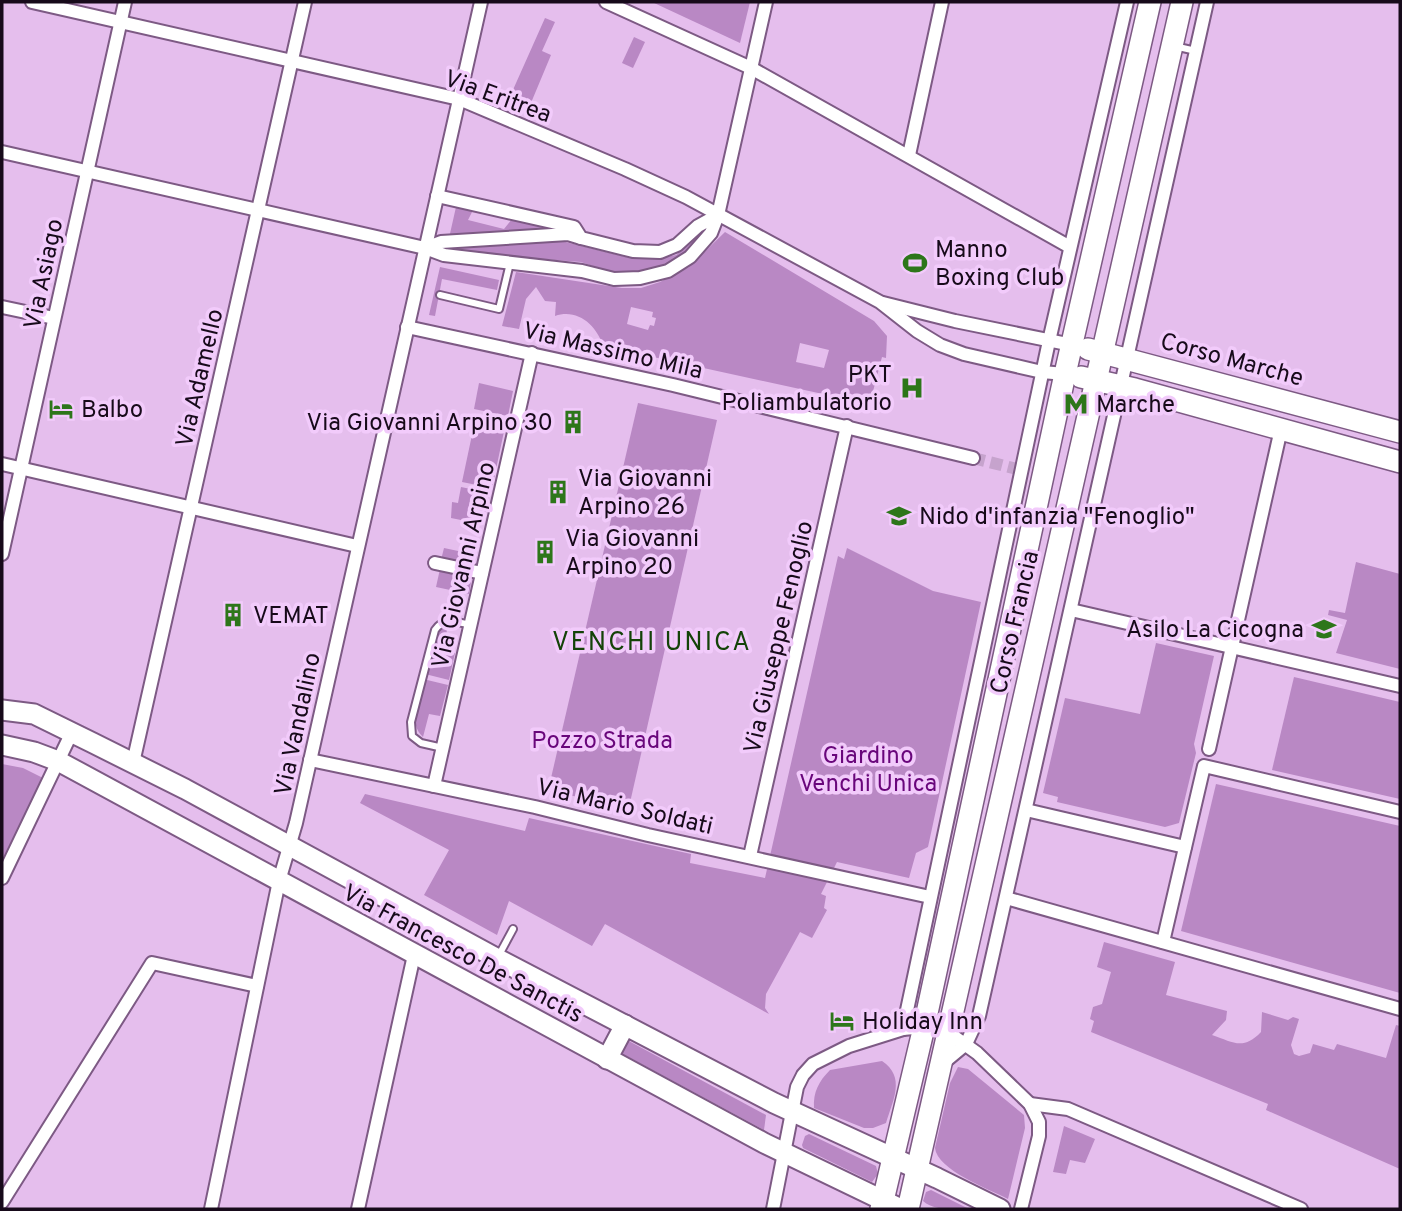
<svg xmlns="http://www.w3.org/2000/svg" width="1402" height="1211" viewBox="0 0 1402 1211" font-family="Overpass,sans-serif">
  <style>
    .green { fill: #b988c4; fill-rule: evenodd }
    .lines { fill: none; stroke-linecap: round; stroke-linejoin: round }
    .street-tunnel { stroke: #c6a3cd; stroke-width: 12; stroke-dasharray: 12 6; stroke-linecap: butt }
    .lane-casing { stroke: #7d5a84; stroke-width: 10 }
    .street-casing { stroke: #7d5a84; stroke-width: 16 }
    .secondary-casing { stroke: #7d5a84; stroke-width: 23 }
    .primary-casing { stroke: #7d5a84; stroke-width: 24 }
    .lane { stroke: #fff; stroke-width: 6 }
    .street { stroke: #fff; stroke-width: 12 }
    .secondary { stroke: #fff; stroke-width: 19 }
    .primary { stroke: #fff; stroke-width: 21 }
    .labels { text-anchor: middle; stroke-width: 7; stroke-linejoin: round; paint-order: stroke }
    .street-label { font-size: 24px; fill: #170a1a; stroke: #f2cbfb }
    .poi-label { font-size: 24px; fill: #170a1a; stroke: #f2cbfb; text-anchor: start }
    .park-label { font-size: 24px; fill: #69067b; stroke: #f2cbfb }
    .neighbourhood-label { font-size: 26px; letter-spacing: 2px; fill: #144308; stroke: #f2cbfb }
  </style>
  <rect width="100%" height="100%" fill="#e5beed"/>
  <!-- green -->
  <g class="green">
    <path d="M652 2H750L740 43Z"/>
    <path d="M545 18 555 22 542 51 551 55 528 110 508 101Z"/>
    <path d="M634 37 645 42 633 68 622 63Z"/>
    <path d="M456 207 473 210 468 220 504 229 512 219 559 229 449 238Z"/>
    <path d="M725 232 874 321 887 336 886 358 882 357 871 399 855 401 603 346C597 326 578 308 555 316L556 302 545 301 536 287 526 299 519 329 502 326 516 272 622 288H641L660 282 689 267ZM631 307 653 312 652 317 656 318 654 326 650 325 648 330 627 324ZM800 343 829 350 824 368 796 362Z"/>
    <path d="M699 235 702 237 693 247 671 263 652 270 613 273 581 262 447 252 448 248 561 241 630 258 657 259 676 255Z"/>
    <path d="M440 267 499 280 497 290 442 279 435 316 429 315Z"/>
    <path d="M479 383 513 391 508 416 474 409Z"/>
    <path d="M638 403 717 420 629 807 548 791Z"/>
    <path d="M476 416 506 422 492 488 462 482Z"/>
    <path d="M461 487 490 493 484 520 472 518 471 522 451 518 452 502 458 503Z"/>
    <path d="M444 548 477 555 474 566 441 560Z"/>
    <path d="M847 548 933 591 981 602 928 847 916 853 909 878 837 862 821 894 826 896 824 908 827 910 812 938 800 932 766 994 765 1008 769 1014 605 924 592 946 509 901 497 935 424 895 449 850 360 803 365 794 525 831 529 818 691 854 690 863 765 878 838 556 844 559Z"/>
    <path d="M1356 562 1400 574V669L1336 653 1347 620 1328 615 1329 610 1345 613Z"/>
    <path d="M440 569 472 576 469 594 436 587Z"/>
    <path d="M448 625 443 650 455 653 449 680 425 674 436 633Z"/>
    <path d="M1156 643 1214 656 1194 744 1196 753 1179 823 1165 827 1057 802 1058 797 1043 793 1065 698 1140 714Z"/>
    <path d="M1294 677 1400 702V799L1272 770Z"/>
    <path d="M423 679 448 685 440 716 429 714 423 737C407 722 419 698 423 679Z"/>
    <path d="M2 764 23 768 49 781 2 878Z"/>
    <path d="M1216 784 1400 826V993L1181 931Z"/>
    <path d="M1104 942 1175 962 1166 995 1227 1011 1226 1020 1212 1035C1233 1042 1243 1051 1261 1032L1262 1012 1288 1020 1293 1017 1299 1019 1291 1045 1294 1054 1299 1056 1310 1053 1313 1044 1334 1050 1337 1044 1386 1058 1396 1025 1400 1026V1169L1266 1110 1268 1104 1091 1032 1094 1021 1090 1019 1093 1007 1102 1004 1111 972 1097 967Z"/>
    <path d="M627 1040 766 1115 764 1130 621 1053 619 1048Z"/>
    <path d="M882 1061C906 1077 893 1100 886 1123L873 1128H864L814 1108C813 1092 819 1081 830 1070Z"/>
    <path d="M958 1067 968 1069 1024 1115 1025 1128 1008 1199C989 1189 937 1170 935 1148L950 1083Z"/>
    <path d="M1064 1126 1095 1139 1085 1163 1070 1160 1066 1174 1053 1172Z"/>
    <path d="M809 1134 876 1166 878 1174 872 1182 803 1148 802 1145 805 1136Z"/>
    <path d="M931 1190 969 1209C954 1209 934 1211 923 1201L926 1192Z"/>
  </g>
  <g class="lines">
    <!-- street-tunnel -->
    <path class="street-tunnel" d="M973 458 1017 469"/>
    <!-- lane casing -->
    <g class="lane-casing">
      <g id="lane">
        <path d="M1174 46 1196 51"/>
        <path d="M440 295 499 309 510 263"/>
        <path d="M443 748 421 743 412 736 411 722 435 630C444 617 457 622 471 625"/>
        <path d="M499 955 513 929"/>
      </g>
    </g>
    <!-- street casing -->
    <g class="street-casing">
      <g id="street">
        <path d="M32 2 459 99 625 169 686 197 880 302 917 331 940 345 964 354 1042 372 1065 374"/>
        <path d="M606 2 751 68 1070 247"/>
        <path d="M2 152 425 248 444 255 582 271 614 279 640 278 668 271 690 257 711 233 718 215 766 2"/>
        <path d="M909 155 942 2"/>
        <path d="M437 196 574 227 581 238 633 251 660 252 677 245 698 226 718 215"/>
        <path d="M425 248 441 242 568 234 581 238"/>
        <path d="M883 303 955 321 1072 345"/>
        <path d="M2 307 54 318"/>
        <path d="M407 327 673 385 973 458"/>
        <path d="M2 464 357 546"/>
        <path d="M2 554 125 2"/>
        <path d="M435 563 482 573"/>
        <path d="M1071 610 1400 686"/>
        <path d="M1209 749 1281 429"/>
        <path d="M310 760 535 807 648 835 930 897"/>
        <path d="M133 763 305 2"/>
        <path d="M434 786 532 353"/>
        <path d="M1026 810 1185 847"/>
        <path d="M750 856 847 426"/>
        <path d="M2 878 72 732"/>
        <path d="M1006 898 1400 1009"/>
        <path d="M1163 942 1204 766 1400 812"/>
        <path d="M903 1029 1049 341 1127 2"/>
        <path d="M942 1064 966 1044 979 1016 1207 2"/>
        <path d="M1030 1104 1068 1109 1301 1209"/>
        <path d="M2 1202 152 963 257 986"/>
        <path d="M211 1209 279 881 296 823 481 2"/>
        <path d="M358 1209 414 955"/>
        <path d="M773 1209 797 1087 803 1075 813 1064 849 1046 903 1029 924 1027 949 1033 977 1053 1030 1104 1039 1122V1136L1021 1209"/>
      </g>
    </g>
    <!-- secondary casing -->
    <g class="secondary-casing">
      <g id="secondary">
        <path d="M2 710 34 714 93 743 185 789 498 959 774 1103 937 1178 1000 1209"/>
        <path d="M2 745 34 752 58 761 764 1143 901 1209"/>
        <path d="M607 1059 625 1025"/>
      </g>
    </g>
    <!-- primary casing -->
    <g class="primary-casing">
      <g id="primary">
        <path d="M1088 349 1400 432"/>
        <path d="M1081 377 1135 389 1400 462"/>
        <path d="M881 1209 924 1027 1065 374 1150 2"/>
        <path d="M908 1209 1182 2"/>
      </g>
    </g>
    <!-- lane -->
    <use href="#lane" class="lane"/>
    <!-- street -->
    <use href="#street" class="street"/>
    <!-- secondary -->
    <use href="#secondary" class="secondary"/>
    <!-- primary -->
    <use href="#primary" class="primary"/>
  </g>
  <!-- icons -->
  <defs>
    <g id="stadium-bare" transform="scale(1.89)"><path d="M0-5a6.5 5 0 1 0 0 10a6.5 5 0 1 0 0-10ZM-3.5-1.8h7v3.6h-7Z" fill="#2d761a" stroke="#f2cbfb" stroke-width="2.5" paint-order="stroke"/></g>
    <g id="hospital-bare" transform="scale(1.89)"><path d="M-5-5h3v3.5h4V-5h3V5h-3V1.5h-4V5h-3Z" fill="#2d761a" stroke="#f2cbfb" stroke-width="2.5" paint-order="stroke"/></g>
    <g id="metro-bare" transform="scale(1.89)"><path d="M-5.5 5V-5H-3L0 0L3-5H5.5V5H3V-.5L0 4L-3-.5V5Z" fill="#2d761a" stroke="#f2cbfb" stroke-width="2.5" paint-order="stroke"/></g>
    <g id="hotel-bare" transform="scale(1.89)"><path d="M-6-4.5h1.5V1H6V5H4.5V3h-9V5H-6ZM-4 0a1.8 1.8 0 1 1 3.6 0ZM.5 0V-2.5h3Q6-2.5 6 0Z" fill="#2d761a" stroke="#f2cbfb" stroke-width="2.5" paint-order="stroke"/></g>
    <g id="building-bare" transform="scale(1.89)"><path d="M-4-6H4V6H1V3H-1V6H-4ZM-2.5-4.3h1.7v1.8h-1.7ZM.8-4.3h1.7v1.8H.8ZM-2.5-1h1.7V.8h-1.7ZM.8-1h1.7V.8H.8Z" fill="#2d761a" stroke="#f2cbfb" stroke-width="2.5" paint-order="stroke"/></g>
    <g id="school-bare" transform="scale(1.89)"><path d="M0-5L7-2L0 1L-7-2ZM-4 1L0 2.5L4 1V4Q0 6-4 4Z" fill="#2d761a" stroke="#f2cbfb" stroke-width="2.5" paint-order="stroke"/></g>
  </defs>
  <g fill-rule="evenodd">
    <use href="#stadium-bare" x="915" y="263"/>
    <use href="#hospital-bare" x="912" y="388"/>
    <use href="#metro-bare" x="1076" y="404"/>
    <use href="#hotel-bare" x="61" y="409"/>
    <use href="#building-bare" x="573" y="422"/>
    <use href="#building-bare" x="558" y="492"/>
    <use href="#school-bare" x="899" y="516"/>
    <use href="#building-bare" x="545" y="552"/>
    <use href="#building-bare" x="233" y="615"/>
    <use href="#school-bare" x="1324" y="629"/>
    <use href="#hotel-bare" x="842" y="1021"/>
  </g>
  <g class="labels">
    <!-- street labels -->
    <g class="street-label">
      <text transform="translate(498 96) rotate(20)" y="8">Via Eritrea</text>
      <text transform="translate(43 274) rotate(-78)" y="8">Via Asiago</text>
      <text transform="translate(613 350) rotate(13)" y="8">Via Massimo Mila</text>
      <text transform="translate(1232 359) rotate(15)" y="8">Corso Marche</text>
      <text transform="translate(199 378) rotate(-77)" y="8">Via Adamello</text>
      <text transform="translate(463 565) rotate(-77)" y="8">Via Giovanni Arpino</text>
      <text transform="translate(1014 622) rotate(-77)" y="8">Corso Francia</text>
      <text transform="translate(778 637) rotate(-77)" y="8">Via Giuseppe Fenoglio</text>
      <text transform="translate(297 724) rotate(-78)" y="8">Via Vandalino</text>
      <text transform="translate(625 806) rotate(13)" y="8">Via Mario Soldati</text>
      <text transform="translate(463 953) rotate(28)" y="8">Via Francesco De Sanctis</text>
    </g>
    <!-- poi labels -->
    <g class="poi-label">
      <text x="935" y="257">Manno<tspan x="935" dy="28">Boxing Club</tspan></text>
      <text x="892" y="382" text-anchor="end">PKT<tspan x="892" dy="28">Poliambulatorio</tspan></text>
      <text x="1096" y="412">Marche</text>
      <text x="81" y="417">Balbo</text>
      <text x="553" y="430" text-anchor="end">Via Giovanni Arpino 30</text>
      <text x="578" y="486">Via Giovanni<tspan x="578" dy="28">Arpino 26</tspan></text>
      <text x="919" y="524">Nido d'infanzia "Fenoglio"</text>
      <text x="565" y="546">Via Giovanni<tspan x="565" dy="28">Arpino 20</tspan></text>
      <text x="253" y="623">VEMAT</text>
      <text x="1304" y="637" text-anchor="end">Asilo La Cicogna</text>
      <text x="862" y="1029">Holiday Inn</text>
    </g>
    <!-- park labels -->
    <g class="park-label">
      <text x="602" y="748">Pozzo Strada</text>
      <text x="868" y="763">Giardino<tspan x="868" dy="28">Venchi Unica</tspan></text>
    </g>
    <!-- neighbourhood labels -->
    <g class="neighbourhood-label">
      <text x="652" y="650">VENCHI UNICA</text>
    </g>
  </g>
  <!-- border -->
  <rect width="1402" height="1211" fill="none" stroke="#170a1a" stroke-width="7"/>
</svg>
